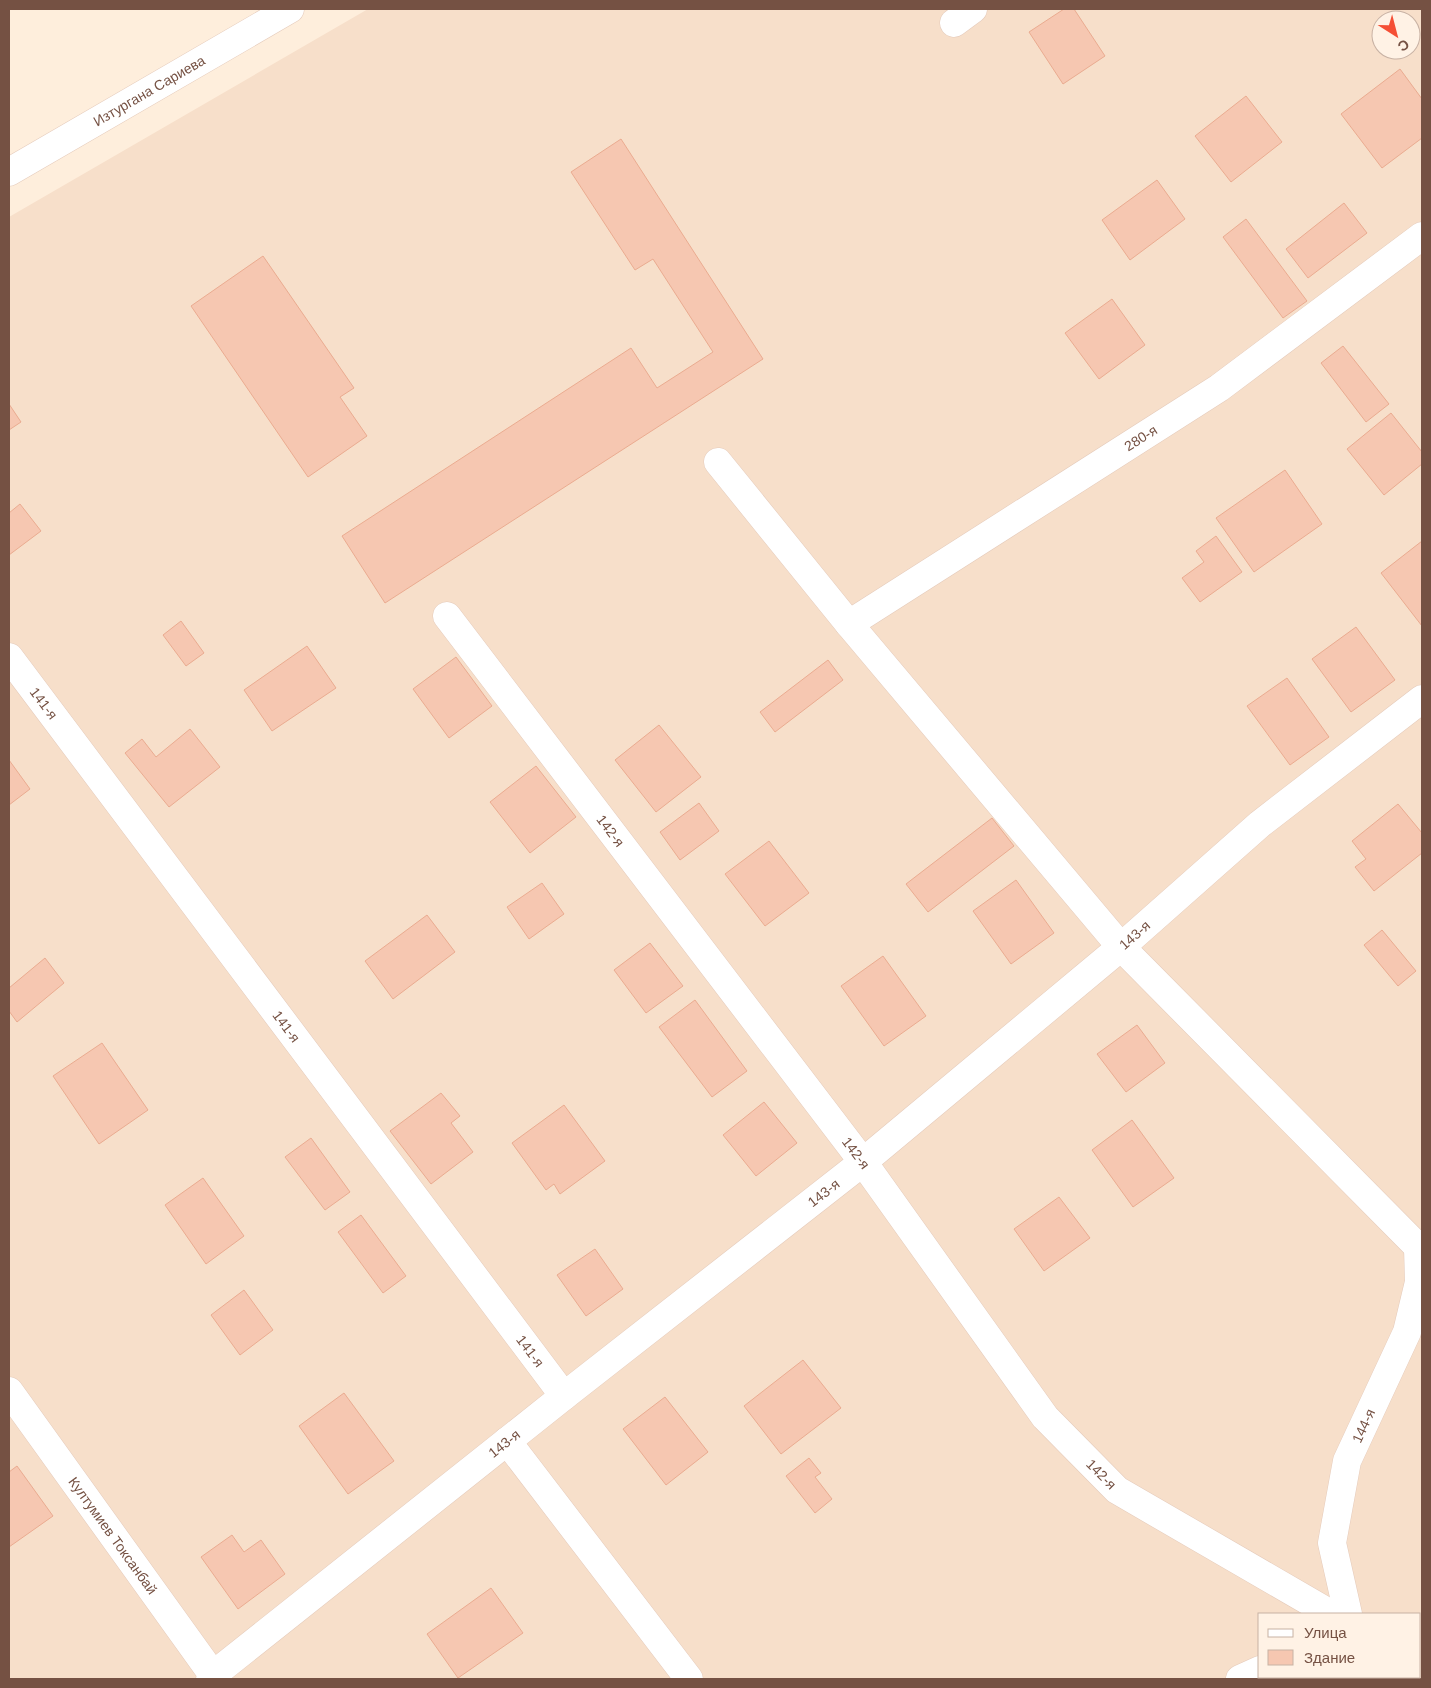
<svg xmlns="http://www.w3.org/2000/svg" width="1431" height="1688" viewBox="0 0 1431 1688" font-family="Arial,sans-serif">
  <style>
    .residential { fill: #f7dfca; fill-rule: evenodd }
    .building { fill: #f6c7b1; stroke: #eaab90 }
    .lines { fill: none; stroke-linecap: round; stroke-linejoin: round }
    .minor-casing { stroke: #e5cbbb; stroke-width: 29 }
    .tertiary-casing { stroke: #e5cbbb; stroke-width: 29 }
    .minor { stroke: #fff; stroke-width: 28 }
    .tertiary { stroke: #fff; stroke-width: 28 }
    .labels { text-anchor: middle; stroke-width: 4.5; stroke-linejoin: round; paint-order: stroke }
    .street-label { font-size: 14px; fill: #755143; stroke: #fff2e5 }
  </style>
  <rect width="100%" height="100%" fill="#feeedc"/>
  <!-- residential -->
  <path class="residential" d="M368 9H1422V1679H9V217ZM1381 20H1411V50H1381ZM1260 1614H1420V1677H1260Z"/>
  <!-- building -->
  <g class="building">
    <path d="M1064 9H1074L1105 56 1063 84 1029 32Z"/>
    <path d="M1400 69 1422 99V138L1382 168 1341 114Z"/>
    <path d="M1246 96 1282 142 1231 182 1195 136Z"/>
    <path d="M621 139 763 359 385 603 342 536 631 348 657 388 713 352 653 259 635 270 571 172Z"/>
    <path d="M1157 180 1185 219 1130 260 1102 220Z"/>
    <path d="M1344 203 1367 233 1308 278 1286 249Z"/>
    <path d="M1246 219 1307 301 1283 318 1223 237Z"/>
    <path d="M263 256 354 388 340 397 367 436 308 477 191 306Z"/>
    <path d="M1112 299 1145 345 1099 379 1065 333Z"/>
    <path d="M1343 346 1389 404 1366 422 1321 363Z"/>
    <path d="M9 404 21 422 9 430Z"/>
    <path d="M1391 413 1422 452V464L1384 495 1347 449Z"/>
    <path d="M1285 470 1322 524 1254 572 1216 518Z"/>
    <path d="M20 504 41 531 9 555V513Z"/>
    <path d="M1216 536 1242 572 1200 602 1182 578 1204 562 1196 551Z"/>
    <path d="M1422 541V626L1381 573Z"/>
    <path d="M181 621 204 653 186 666 163 635Z"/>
    <path d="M1356 627 1395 680 1351 712 1312 659Z"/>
    <path d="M307 646 336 688 272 731 244 690Z"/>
    <path d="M456 657 492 706 449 738 413 689Z"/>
    <path d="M828 660 843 680 775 732 760 712Z"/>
    <path d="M1287 678 1329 737 1290 765 1247 706Z"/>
    <path d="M659 725 701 777 656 812 615 760Z"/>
    <path d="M190 729 220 767 169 807 125 753 142 739 156 757Z"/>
    <path d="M9 760 30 789 9 805Z"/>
    <path d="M536 766 576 817 530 853 490 802Z"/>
    <path d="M699 803 719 831 680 860 660 832Z"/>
    <path d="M1398 804 1422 833V853L1374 891 1355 867 1366 859 1352 841Z"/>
    <path d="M992 818 1014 846 928 912 906 884Z"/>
    <path d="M769 841 809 893 765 926 725 874Z"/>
    <path d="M1016 880 1054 933 1011 964 973 911Z"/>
    <path d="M542 883 564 914 529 939 507 907Z"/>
    <path d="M427 915 455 952 393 999 365 961Z"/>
    <path d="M1382 930 1416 971 1398 986 1364 945Z"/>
    <path d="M650 943 683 986 646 1013 614 970Z"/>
    <path d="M883 956 926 1016 884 1046 841 986Z"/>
    <path d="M45 958 64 983 17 1022 9 1011V988Z"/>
    <path d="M695 1000 747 1071 712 1097 659 1027Z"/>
    <path d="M1137 1025 1165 1063 1126 1092 1097 1054Z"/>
    <path d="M102 1043 148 1110 99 1144 53 1076Z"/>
    <path d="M441 1093 460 1116 451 1123 473 1152 431 1184 390 1131Z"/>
    <path d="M764 1102 797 1143 756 1176 723 1135Z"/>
    <path d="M564 1105 605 1161 560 1194 554 1184 546 1190 512 1143Z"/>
    <path d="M1132 1120 1174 1178 1133 1207 1092 1150Z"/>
    <path d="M311 1138 350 1192 325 1210 285 1157Z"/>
    <path d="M203 1178 244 1236 206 1264 165 1205Z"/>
    <path d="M1059 1197 1090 1238 1044 1271 1014 1229Z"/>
    <path d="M361 1215 406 1276 383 1293 338 1232Z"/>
    <path d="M595 1249 623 1289 586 1316 557 1275Z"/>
    <path d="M244 1290 273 1330 240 1355 211 1315Z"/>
    <path d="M803 1360 841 1408 781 1454 744 1406Z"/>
    <path d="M344 1393 394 1461 348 1494 299 1426Z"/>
    <path d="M665 1397 708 1452 666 1485 623 1429Z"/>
    <path d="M809 1458 821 1473 815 1477 832 1499 815 1513 786 1476Z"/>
    <path d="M17 1466 53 1516 9 1547V1472Z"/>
    <path d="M232 1535 244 1552 261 1540 285 1574 238 1609 201 1557Z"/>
    <path d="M491 1588 523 1633 458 1678 427 1634Z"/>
  </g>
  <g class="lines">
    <!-- minor casing -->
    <g class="minor-casing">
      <g id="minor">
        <path d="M954 23 973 9"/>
        <path d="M718 462 849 624 1121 947 1418 1247"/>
        <path id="s1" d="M447 616 863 1162 1045 1417 1117 1490 1331 1614"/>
        <path id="s2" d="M849 624 1219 388 1422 236"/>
        <path id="s3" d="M9 657 564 1396"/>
        <path id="s4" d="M9 1391 213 1675 210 1679"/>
        <path d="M507 1441 689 1679"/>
        <path id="s5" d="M1348 1614 1332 1543 1347 1461 1407 1332 1419 1282 1418 1247 1422 1244"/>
        <path id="s6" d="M213 1675 564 1396 863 1162 1121 947 1260 824 1422 699"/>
        <path d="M1395 1677 1398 1679"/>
        <path d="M1240 1679 1260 1670"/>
      </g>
    </g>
    <!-- tertiary casing -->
    <g class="tertiary-casing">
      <g id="tertiary">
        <path id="s7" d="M9 172 290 9"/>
      </g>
    </g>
    <!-- minor -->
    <use href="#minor" class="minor"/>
    <!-- tertiary -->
    <use href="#tertiary" class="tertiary"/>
  </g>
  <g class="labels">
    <!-- street labels -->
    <g class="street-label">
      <text dy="5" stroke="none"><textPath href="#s7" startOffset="162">Изтургана Сариева</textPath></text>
      <text dy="5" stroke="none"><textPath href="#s2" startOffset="346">280-я</textPath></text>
      <text dy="5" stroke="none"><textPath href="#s3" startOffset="58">141-я</textPath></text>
      <text dy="5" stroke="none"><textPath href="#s1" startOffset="270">142-я</textPath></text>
      <text dy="5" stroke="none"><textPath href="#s6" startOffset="1182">143-я</textPath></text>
      <text dy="5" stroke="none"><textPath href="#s3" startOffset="462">141-я</textPath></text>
      <text dy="5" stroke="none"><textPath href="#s1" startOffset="675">142-я</textPath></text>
      <text dy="5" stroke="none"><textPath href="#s6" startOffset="778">143-я</textPath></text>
      <text dy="5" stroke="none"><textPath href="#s3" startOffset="868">141-я</textPath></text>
      <text dy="5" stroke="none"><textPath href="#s5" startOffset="195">144-я</textPath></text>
      <text dy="5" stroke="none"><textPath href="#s6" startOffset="372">143-я</textPath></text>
      <text dy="5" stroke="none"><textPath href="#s1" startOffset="1080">142-я</textPath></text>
      <text dy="5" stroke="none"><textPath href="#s4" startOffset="178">Култумиев Токсанбай</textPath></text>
    </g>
  </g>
  <!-- border -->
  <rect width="1431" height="1688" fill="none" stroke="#755143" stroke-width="20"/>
  <!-- legend -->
  <rect x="1258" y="1613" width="162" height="65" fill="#fff2e5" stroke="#c8b2a4"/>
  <rect x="1268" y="1629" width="25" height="8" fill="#ffffff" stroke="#c8b2a4"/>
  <text x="1304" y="1638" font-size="15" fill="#755143">Улица</text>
  <rect x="1268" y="1650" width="25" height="15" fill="#f6c7b1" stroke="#c8b2a4"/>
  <text x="1304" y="1663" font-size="15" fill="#755143">Здание</text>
  <!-- north arrow -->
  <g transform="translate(1396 35) rotate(144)"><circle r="24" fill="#fff2e5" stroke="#c8b2a4"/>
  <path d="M0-4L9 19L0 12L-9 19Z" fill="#f54f35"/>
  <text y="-8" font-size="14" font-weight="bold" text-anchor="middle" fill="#755143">С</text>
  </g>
</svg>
